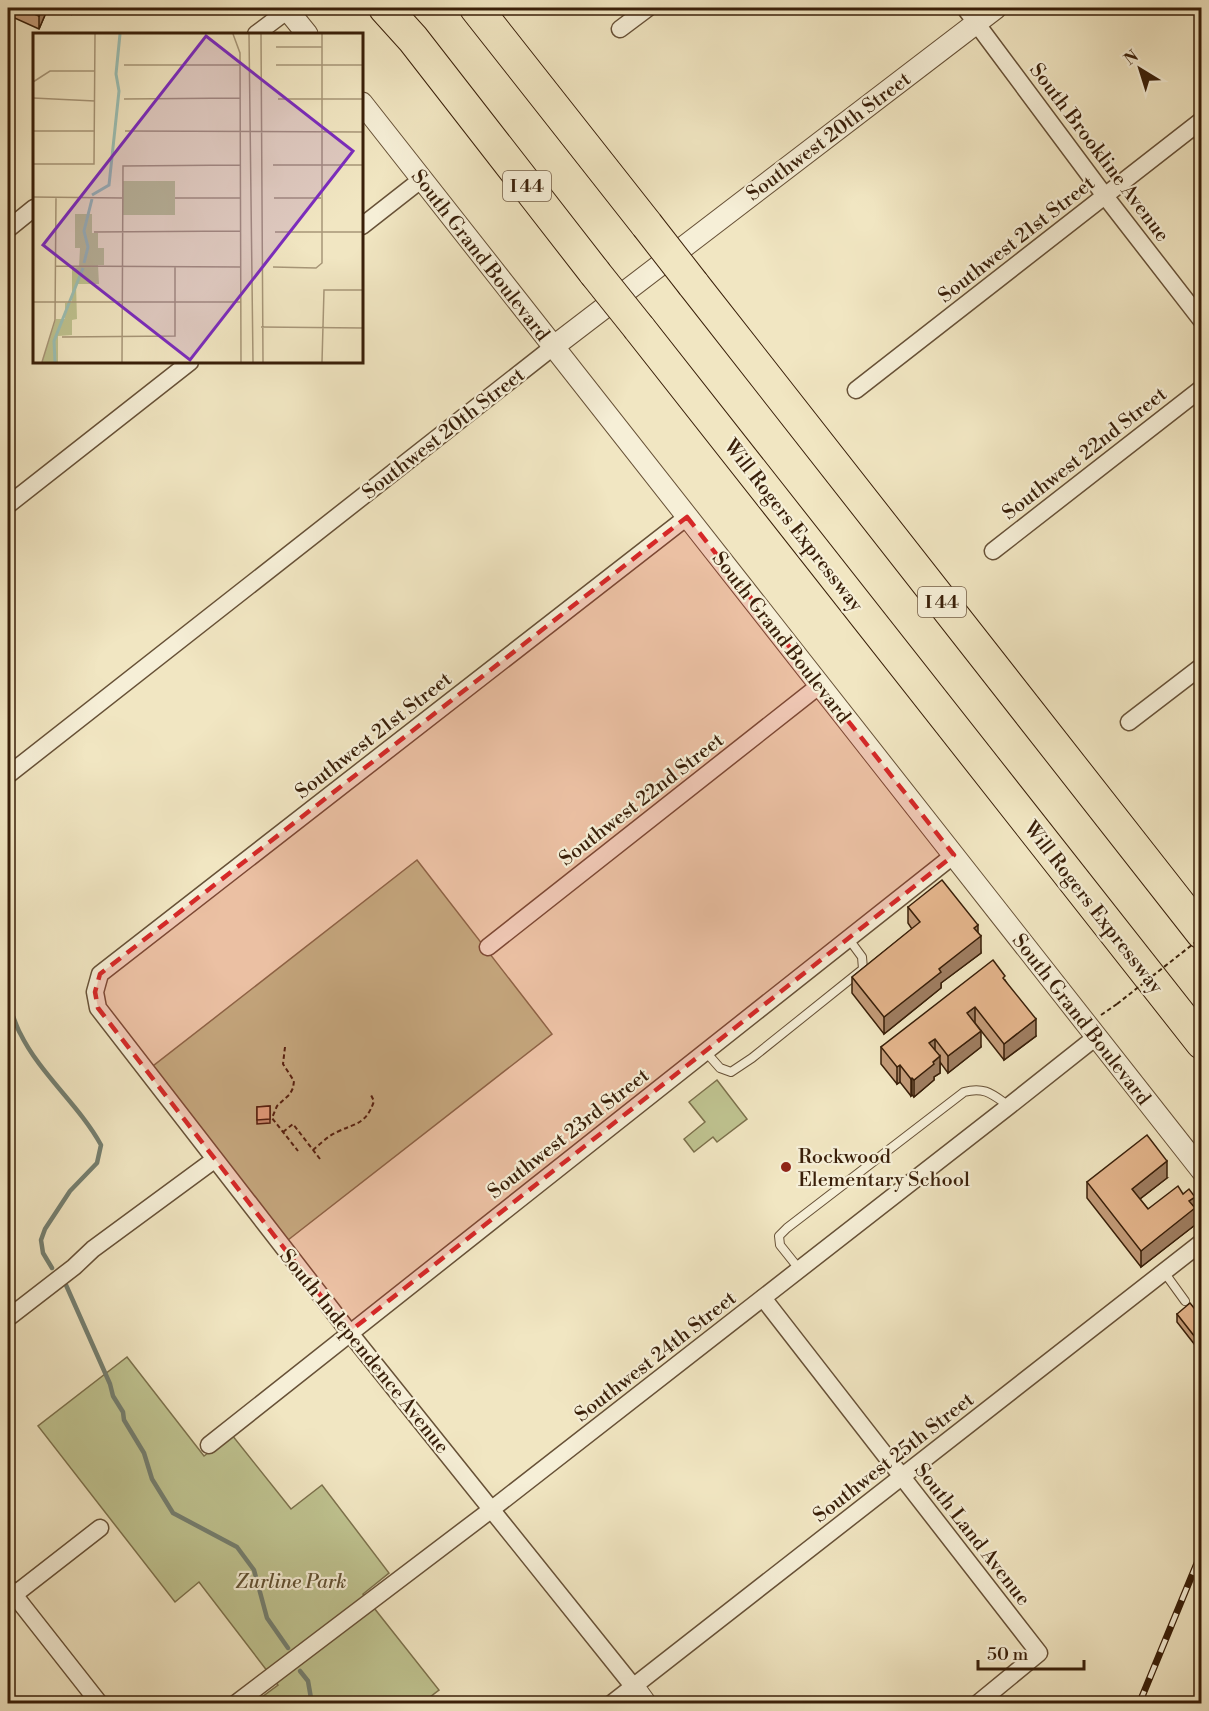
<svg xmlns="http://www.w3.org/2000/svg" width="1209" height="1711" viewBox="0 0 1209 1711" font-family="'Libre Bodoni',serif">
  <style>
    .green { fill: #bfc390; stroke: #7c714c; stroke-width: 1.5 }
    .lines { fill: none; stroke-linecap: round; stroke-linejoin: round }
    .stream { stroke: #747f70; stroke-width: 4.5 }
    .service-casing { stroke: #675137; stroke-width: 10 }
    .minor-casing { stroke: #675137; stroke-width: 19 }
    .tertiary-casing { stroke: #675137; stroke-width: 23 }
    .motorway-casing { stroke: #391f09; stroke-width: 34 }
    .path { stroke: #391f09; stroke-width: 2; stroke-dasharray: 4.5 3; stroke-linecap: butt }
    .service { stroke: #f6efd7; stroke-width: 8 }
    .minor { stroke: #f6efd7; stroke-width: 16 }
    .tertiary { stroke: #f6efd7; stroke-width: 21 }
    .motorway { stroke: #f1e6c2; stroke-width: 32 }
    .rail-casing { stroke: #391f09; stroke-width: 7 }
    .rail { stroke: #f6efd7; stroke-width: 4.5; stroke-dasharray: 14; stroke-linecap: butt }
    .motorway-bridge-casing { stroke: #391f09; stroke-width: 34; stroke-linecap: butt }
    .path-bridge { stroke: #391f09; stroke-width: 2; stroke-dasharray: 4.5 3; stroke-linecap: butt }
    .motorway-bridge { stroke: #f1e6c2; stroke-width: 32 }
    .wall { fill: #c39b78; stroke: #391f09; stroke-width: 1.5 }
    .shaded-wall { fill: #9f7e61; stroke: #391f09; stroke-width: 1.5 }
    .building { fill: #e3b48b; stroke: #391f09; stroke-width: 1.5 }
    .marked { fill: #d62828; fill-opacity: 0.2; stroke: #d62828; stroke-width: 4.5; stroke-dasharray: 12 8; stroke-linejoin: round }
    .poi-dot { fill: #8f2418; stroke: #f6efd7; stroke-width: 2 }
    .labels { text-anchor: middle; stroke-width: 4.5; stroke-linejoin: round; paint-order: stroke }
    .shield { fill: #f6efd7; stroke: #725d47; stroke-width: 1.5 }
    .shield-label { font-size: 18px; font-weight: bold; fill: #391f09 }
    .street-label { font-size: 20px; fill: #391f09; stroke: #f6efd7 }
    .poi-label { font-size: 20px; fill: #391f09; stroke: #f6efd7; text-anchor: start }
    .park-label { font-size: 20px; font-style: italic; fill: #615032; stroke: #f6efd7 }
    .inset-river { fill: none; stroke: #9bbfb4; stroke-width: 3 }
    .inset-road { fill: none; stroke: #a79678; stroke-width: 1.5 }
    .view { fill: #7b2cbf; fill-opacity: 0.15; stroke: #7b2cbf; stroke-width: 3 }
    .inset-edge { fill: none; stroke: #391f09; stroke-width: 3 }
  </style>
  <rect width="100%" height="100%" fill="#f1e6c2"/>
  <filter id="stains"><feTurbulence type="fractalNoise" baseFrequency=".00333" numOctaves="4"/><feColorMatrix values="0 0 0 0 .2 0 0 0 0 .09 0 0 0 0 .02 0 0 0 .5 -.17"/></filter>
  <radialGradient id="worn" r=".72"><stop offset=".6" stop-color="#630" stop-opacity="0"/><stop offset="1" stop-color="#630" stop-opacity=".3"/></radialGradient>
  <!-- green -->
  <g class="green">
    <path d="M417 860 552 1034 288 1240 153 1066Z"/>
    <path d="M717 1080 747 1119 717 1142 713 1137 694 1152 684 1139 705 1122 689 1102Z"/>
    <path d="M127 1357 204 1456 232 1435 291 1509 322 1485 389 1573 363 1594 439 1690 422 1703H254L278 1685 199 1582 175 1602 38 1426Z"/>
  </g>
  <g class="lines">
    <!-- stream -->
    <g class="stream">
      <path d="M8 993C9 999 9 1002 10 1007 10 1009 18 1030 20 1033 40 1074 79 1105 101 1145L97 1163 70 1191 45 1229 41 1240 43 1253 52 1268"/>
      <path d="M66 1285 110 1384 113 1396 123 1412 124 1420 144 1453 152 1479 173 1513 237 1547 254 1570 267 1618 288 1648"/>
      <path d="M300 1671 308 1681 312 1704"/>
    </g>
    <!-- service casing -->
    <g class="service-casing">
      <g id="service">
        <path d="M705 1051 720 1068 731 1072 752 1058 863 969 862 957 848 938"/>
        <path d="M800 1270 780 1245 779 1236 787 1228 964 1092C985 1086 993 1095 1009 1106"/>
        <path d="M1164 1272 1185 1301"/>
      </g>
    </g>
    <!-- minor casing -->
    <g class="minor-casing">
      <g id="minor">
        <path d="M965 8 1105 196 1202 321"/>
        <path d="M620 29 648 8"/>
        <path d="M256 34 288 10"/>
        <path d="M362 226 422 179"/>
        <path d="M8 229 34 208"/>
        <path d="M856 390 1202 120"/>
        <path d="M8 505 190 362"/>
        <path d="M993 551 1202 388"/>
        <path d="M1129 722 1202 666"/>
        <path d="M8 775 553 347"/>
        <path d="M488 947 820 685"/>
        <path d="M763 1298 1039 1653 977 1704"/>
        <path d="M8 1318 74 1267 93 1249 214 1160"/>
        <path d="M209 1445 954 855"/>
        <path d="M8 1587 100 1704"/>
        <path d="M14 1595 100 1528"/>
        <path d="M633 1686 349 1332 98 1008 95 992 100 974 687 517"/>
        <path d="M235 1704 492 1509 1009 1106 1096 1037"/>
        <path d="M611 1704 1202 1242"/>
      </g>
    </g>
    <!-- tertiary casing -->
    <g class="tertiary-casing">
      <g id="tertiary">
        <path d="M286 8 307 34"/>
        <path d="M362 103 1202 1171"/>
        <path d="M553 347 996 8"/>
        <path d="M633 1686 646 1704"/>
      </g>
    </g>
    <!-- motorway casing -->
    <g class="motorway-casing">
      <g id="motorway">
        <path d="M385 8 413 39 595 273"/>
        <path d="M476 8 647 225"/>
        <path d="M693 284 1202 933"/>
        <path d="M639 328 1202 1043"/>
      </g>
    </g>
    <!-- path -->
    <g class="path">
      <path d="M1101 1015 1117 1004"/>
      <path d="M285 1047 283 1064 294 1081 293 1088 290 1094 277 1106 272 1118 298 1151"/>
      <path d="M283 1132 293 1124 320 1159"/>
      <path d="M313 1150C320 1144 328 1136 337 1132 355 1123 366 1125 374 1101L370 1093"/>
      <path d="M1196 1188 1202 1196"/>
    </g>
    <!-- service -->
    <use href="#service" class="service"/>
    <!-- minor -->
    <use href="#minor" class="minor"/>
    <!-- tertiary -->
    <use href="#tertiary" class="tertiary"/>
    <!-- motorway -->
    <use href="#motorway" class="motorway"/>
    <!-- rail casing -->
    <g class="rail-casing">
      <path id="rail" d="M1139 1704 1202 1551"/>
    </g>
    <!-- rail -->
    <use href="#rail" class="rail"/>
    <!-- motorway-bridge casing -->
    <g class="motorway-bridge-casing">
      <g id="motorway-bridge">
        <path d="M647 225 693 284"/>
        <path d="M595 273 639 328"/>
      </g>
    </g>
    <!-- path-bridge -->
    <path class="path-bridge" d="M1117 1004 1202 937"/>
    <!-- motorway-bridge -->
    <use href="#motorway-bridge" class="motorway-bridge"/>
  </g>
  <!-- wall -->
  <g class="wall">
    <path d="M8 8H48L39 29 8 15Z"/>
    <path d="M67 8H80L72 14Z"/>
    <path d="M908 907 978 933 981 953 941 983V988L884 1034 852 993V977L912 929 908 923Z"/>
    <path d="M1005 980 1036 1036 1004 1060 975 1023 981 1047 948 1073 940 1062V1073L934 1077V1080L914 1097 912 1095 911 1096 900 1082 897 1084 881 1064V1047Z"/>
    <path d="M270 1106V1123L257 1124V1107Z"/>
    <path d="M1167 1178 1140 1199 1148 1209 1183 1194 1195 1197V1225L1141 1267 1087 1198V1182Z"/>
    <path d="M1202 1295V1316L1195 1308V1300Z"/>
    <path d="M1177 1314 1202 1318V1354L1177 1322Z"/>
  </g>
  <!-- shaded-wall -->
  <g class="shaded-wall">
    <path d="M43 8H48L39 29V16Z"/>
    <path d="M72 8H80L72 14Z"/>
    <path d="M978 925V938L981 936V953L941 983V988L884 1034V1017L939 969 974 928Z"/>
    <path d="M975 1007V1023L967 1030V1013Z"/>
    <path d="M1036 1019V1036L1004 1060V1044Z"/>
    <path d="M981 1031V1047L948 1073V1056Z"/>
    <path d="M935 1039V1055L929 1043Z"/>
    <path d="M940 1056V1073L934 1077V1080L914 1097V1080Z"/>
    <path d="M900 1065V1082L897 1084V1067Z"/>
    <path d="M912 1078V1095L911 1096V1079Z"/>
    <path d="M1167 1161V1178L1132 1205V1189Z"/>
    <path d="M1195 1197V1225L1141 1267V1251L1189 1201Z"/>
  </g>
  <!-- building -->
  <g class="building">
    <path d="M19 8H43L39 16Z"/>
    <path d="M942 880 978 925 974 928 981 936 939 969 941 972 884 1017 852 977 920 922 908 907Z"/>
    <path d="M993 960 1005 976 1003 978 1036 1019 1004 1044 975 1007 967 1013 981 1031 948 1056 935 1039 929 1043 940 1056 933 1062 934 1064 914 1080 912 1078 911 1079 900 1065 897 1067 881 1047Z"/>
    <path d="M270 1106V1119L257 1120V1107Z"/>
    <path d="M1147 1135 1167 1161 1132 1189 1148 1209 1178 1186 1183 1194 1189 1189 1195 1197 1189 1201 1195 1208 1141 1251 1087 1182Z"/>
    <path d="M1202 1295V1308L1195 1300Z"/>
    <path d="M1190 1303 1202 1318V1346L1177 1314Z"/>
  </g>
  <!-- marked area -->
  <path class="marked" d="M687 517 954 855 349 1332 98 1008 95 992 100 974Z"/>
  <!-- markers -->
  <circle class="poi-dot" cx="786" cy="1167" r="6"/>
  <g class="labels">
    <!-- shield labels -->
    <g class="shield">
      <rect x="503" y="171" width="48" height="30" rx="4.5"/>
      <rect x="918" y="587" width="48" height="30" rx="4.5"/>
    </g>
    <g class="shield-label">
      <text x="527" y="192">I 44</text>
      <text x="942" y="608">I 44</text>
    </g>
    <!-- street labels -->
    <g class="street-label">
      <text transform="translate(828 136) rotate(-37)" y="7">Southwest 20th Street</text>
      <text transform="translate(1100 152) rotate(53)" y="7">South Brookline Avenue</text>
      <text transform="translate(1016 239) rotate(-38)" y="7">Southwest 21st Street</text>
      <text transform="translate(481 255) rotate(52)" y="7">South Grand Boulevard</text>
      <text transform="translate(443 433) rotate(-38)" y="7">Southwest 20th Street</text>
      <text transform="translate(1084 453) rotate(-38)" y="7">Southwest 22nd Street</text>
      <text transform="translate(794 525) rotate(52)" y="7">Will Rogers Expressway</text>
      <text transform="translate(782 637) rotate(52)" y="7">South Grand Boulevard</text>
      <text transform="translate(373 735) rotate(-38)" y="7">Southwest 21st Street</text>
      <text transform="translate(641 799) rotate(-38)" y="7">Southwest 22nd Street</text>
      <text transform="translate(1094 907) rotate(52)" y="7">Will Rogers Expressway</text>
      <text transform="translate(1082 1019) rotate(52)" y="7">South Grand Boulevard</text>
      <text transform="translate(568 1133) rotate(-38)" y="7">Southwest 23rd Street</text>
      <text transform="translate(365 1351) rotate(51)" y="7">South Independence Avenue</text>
      <text transform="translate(655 1356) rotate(-38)" y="7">Southwest 24th Street</text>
      <text transform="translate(893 1457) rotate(-38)" y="7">Southwest 25th Street</text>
      <text transform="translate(973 1534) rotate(52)" y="7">South Land Avenue</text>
    </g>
    <!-- poi labels -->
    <g class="poi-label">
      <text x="798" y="1163">Rockwood<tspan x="798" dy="23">Elementary School</tspan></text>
    </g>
    <!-- park labels -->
    <g class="park-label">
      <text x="291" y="1588">Zurline Park</text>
    </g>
  </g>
  <!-- overview -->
  <g transform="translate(33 33)">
    <rect width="330" height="330" fill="#f1e6c2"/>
    <path d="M90 148H142V182H90ZM42 181H59V200H65V215H71V232H65L66 251H43L44 286 39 287V302L25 303V329H9L23 286H32V270L39 269V235L46 234 47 215H42Z" fill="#bfc390"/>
    <path class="inset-river" d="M59 162 76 152 86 58 83 41 87 1M51 230 55 214 51 198 59 166M22 329 21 308 50 235"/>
    <path class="inset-road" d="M200 1 207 20 208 329M216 1 220 329M228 1 230 329M243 14H289M91 32H207M243 32H330M0 49 17 38H62M0 65 62 68M91 66 207 65M245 66H330M0 98H62M92 98 330 99M0 131H61L62 1M240 132H330M0 164 89 165M142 165H207M241 165H288M61 199 208 198M242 199H330M23 233 208 234M240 234 283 235 289 230V1M0 269H208M228 294 330 295M29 304 142 303V234M9 329 22 287 23 164M89 329 90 133 207 132M289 329 291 257H330"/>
    <path class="view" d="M173 3 320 118 157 327 10 212Z"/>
    <rect width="330" height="330" class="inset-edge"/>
  </g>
  <!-- margin -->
  <rect width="1209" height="1711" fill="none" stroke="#f1e6c2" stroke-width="30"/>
  <rect x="9" y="9" width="1191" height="1693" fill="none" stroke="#391f09" stroke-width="3"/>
  <rect x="15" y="15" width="1179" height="1681" fill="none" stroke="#391f09" stroke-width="1.5"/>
  <!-- north arrow -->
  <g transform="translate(1140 69) rotate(322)" stroke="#f6efd7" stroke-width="4.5" paint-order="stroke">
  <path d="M0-4.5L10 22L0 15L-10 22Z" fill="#391f09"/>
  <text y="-9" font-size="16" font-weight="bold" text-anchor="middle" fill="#391f09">N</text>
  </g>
  <!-- scale -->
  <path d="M978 1660v9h106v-9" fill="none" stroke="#391f09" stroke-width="3"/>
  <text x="987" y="1660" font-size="18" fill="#391f09" stroke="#f6efd7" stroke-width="4.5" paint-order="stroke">50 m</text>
  <rect width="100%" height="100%" filter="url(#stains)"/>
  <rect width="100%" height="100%" fill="url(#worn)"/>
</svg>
